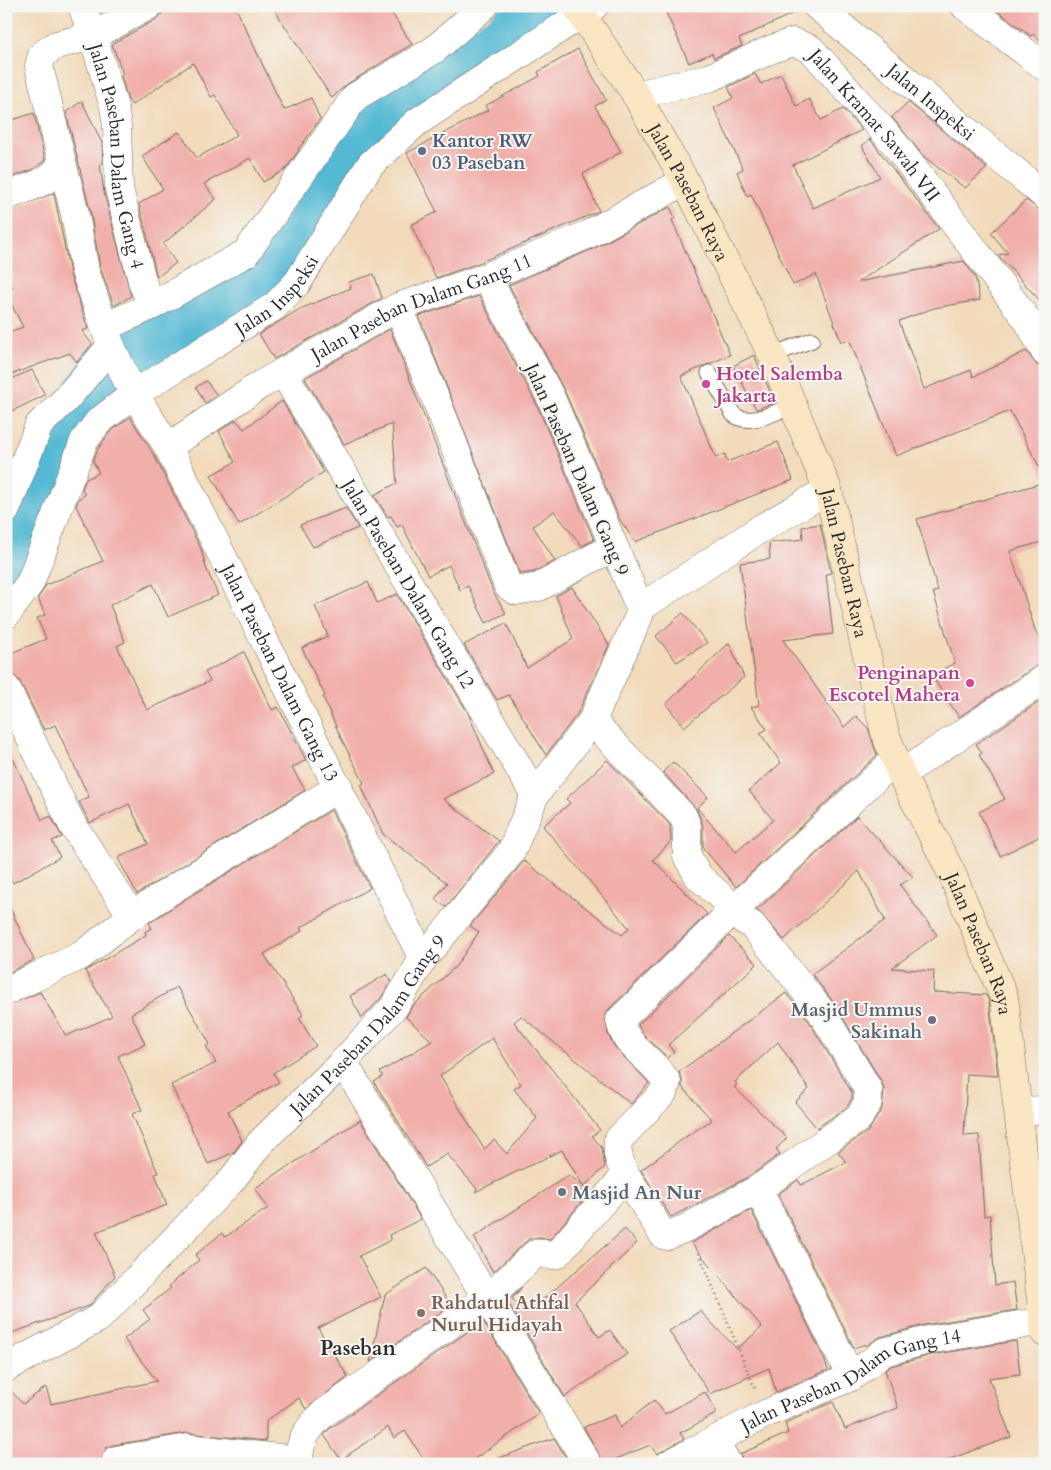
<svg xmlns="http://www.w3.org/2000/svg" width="1051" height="1470" viewBox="0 0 1051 1470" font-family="Cardo,serif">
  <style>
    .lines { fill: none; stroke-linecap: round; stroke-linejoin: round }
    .river { stroke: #54b9d3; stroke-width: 52 }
    .building { fill: #f1afaa; fill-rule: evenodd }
    .service-casing { stroke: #71685d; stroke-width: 17 }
    .minor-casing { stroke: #71685d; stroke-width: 29 }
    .secondary-casing { stroke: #71685d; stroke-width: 29 }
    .path { stroke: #71685d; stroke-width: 3; stroke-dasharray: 1 4; stroke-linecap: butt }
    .service { stroke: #fff; stroke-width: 15 }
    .minor { stroke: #fff; stroke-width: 28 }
    .secondary { stroke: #fbe6c3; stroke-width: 28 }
    .service-dot { fill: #5c6f8a; stroke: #f6f6f2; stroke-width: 2 }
    .hotel-dot { fill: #d1479c; stroke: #f6f6f2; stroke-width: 2 }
    .worship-dot { fill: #6b7280; stroke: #f6f6f2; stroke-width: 2 }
    .education-dot { fill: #8d6e63; stroke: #f6f6f2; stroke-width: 2 }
    .labels { text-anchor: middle; stroke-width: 4; stroke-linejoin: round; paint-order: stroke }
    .street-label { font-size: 19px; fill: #2b2b2b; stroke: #f6f6f2 }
    .service-label { font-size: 19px; font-weight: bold; fill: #4e5e75; stroke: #f6f6f2; text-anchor: start }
    .hotel-label { font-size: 19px; font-weight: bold; fill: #b23c85; stroke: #f6f6f2; text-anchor: start }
    .worship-label { font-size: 19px; font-weight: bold; fill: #5b616d; stroke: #f6f6f2; text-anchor: end }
    .education-label { font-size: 19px; font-weight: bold; fill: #785e54; stroke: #f6f6f2; text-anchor: start }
    .quarter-label { font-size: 21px; font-weight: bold; fill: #2b2b2b; stroke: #f6f6f2 }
  </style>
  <rect width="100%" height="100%" fill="#f6f6f2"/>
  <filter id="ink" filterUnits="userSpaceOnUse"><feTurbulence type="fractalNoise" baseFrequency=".02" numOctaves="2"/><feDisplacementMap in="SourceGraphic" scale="10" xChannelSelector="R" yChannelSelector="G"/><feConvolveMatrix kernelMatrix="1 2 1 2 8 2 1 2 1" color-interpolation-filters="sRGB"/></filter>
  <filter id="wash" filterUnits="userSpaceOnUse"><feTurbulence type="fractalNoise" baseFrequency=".0096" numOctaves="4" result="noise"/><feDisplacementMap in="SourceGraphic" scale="20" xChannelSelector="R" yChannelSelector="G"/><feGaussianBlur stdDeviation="1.12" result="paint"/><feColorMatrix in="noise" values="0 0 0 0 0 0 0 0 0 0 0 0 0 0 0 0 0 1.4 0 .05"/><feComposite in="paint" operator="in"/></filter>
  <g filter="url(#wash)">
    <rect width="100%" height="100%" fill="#f2daba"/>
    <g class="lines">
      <!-- river -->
      <path class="river" d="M6 573 17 563 67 425 107 368 263 289 371 128 506 37 537 6"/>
    </g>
    <g id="blocks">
      <!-- building -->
      <g class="building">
        <path d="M164 6H235L284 110 311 98 320 119 301 146 298 148 299 150 285 170 263 182 250 158 204 184 216 199 163 244 176 263 157 277 139 204 163 189 142 156 179 132 197 158 237 135 215 95 211 97 193 63 132 105 128 100 121 76 123 74 112 44 155 20 162 14Z"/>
        <path d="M272 6H387L412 44 347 84 332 98Z"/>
        <path d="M663 6H802V9L739 39 742 46 714 58 712 53 689 63Z"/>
        <path d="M991 6H1045V44L1033 34 1031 36Z"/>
        <path d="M578 49 606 100 595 106 621 152 583 174 599 211 481 262 436 278 411 225 437 212 407 153 488 110 485 106 540 76 538 72Z"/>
        <path d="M755 74 761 84 781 74 796 106 809 99 821 120 843 109 862 130 793 165 813 208 880 177 862 146 870 139 939 229 858 282 964 261 975 277 980 300 934 308 899 321 924 389 971 370 973 377 1026 351 1037 365 1045 368V478L1010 411 896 456 849 339 841 342 816 274 793 285 751 194 747 196 737 172 743 169 714 108 733 98 728 87Z"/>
        <path d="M82 101 102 143 103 163 100 165 104 193 131 296 114 306 100 267 90 210 66 112Z"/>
        <path d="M908 102 987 168 965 188 923 156 892 117Z"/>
        <path d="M34 113 45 160 32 170 6 179V122Z"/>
        <path d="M54 193 70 274 88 329 82 331 92 344 77 362 70 353 12 374 6 358V333L23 327 6 294 13 288 6 271V211Z"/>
        <path d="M1026 200 1045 213V306L998 255 1008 253 991 233Z"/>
        <path d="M670 207 675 218 672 220 730 355 681 376 716 458 725 454 727 462 778 442 793 480 635 542 620 520 565 392 509 285 595 248Z"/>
        <path d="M374 274 382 298 274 359 259 334 300 309 351 288 349 282Z"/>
        <path d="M479 296 537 405 594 540 582 546 554 511 533 526 555 561 534 572 520 574 419 316Z"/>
        <path d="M390 329 493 592 506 613 486 623 468 586 460 590 449 565 428 576 402 525 397 527 391 516 388 517 374 495 397 483 392 424 344 444 305 378Z"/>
        <path d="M754 355 775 403 756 409 733 366Z"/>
        <path d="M32 370 45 395 6 414V381Z"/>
        <path d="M206 381 217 395 205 403 196 387Z"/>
        <path d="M282 401 324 472 239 525 211 475 235 462 219 431 236 420 244 429Z"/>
        <path d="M130 417 154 455 201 549 206 568 218 595 168 617 153 584 110 605 125 642 117 646 147 710 210 681 205 672 244 652 272 710 278 707 306 760 292 768 305 790 137 894 118 858 148 844 129 804 90 823 79 802 89 797 55 725 44 730 20 681 12 674 6 660V655L46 639 37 618 45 615 38 598 46 585 103 561 76 506 79 498 85 495 82 489 86 479 99 473 93 461 98 449 109 433Z"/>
        <path d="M1045 482V541L1010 551 1037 636H1045V663L1036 666 959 717 931 675 955 663 933 592 938 591 917 519Z"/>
        <path d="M346 508 358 528 313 547 300 525Z"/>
        <path d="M820 524 831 573 826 574 833 634 783 640 844 727 856 716 868 728 877 755 736 887 703 848V826L697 810 663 772 673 762 708 797 697 808 736 852 773 820 749 791 781 763 760 733 767 729 751 707 759 705 740 563 770 559 769 543 803 539 802 527Z"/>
        <path d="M368 582 377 603 397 594 468 713 494 774 443 799 499 841 446 907 435 899 447 883 383 834 361 785 364 783 341 738 323 697 325 696 302 648 328 636 315 606Z"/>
        <path d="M572 587 609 645 578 713 546 755 509 695 497 700 464 645 506 623 527 668 573 639 556 596Z"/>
        <path d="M683 613 707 643 677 662 656 636Z"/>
        <path d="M729 643 744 677 684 727 666 704Z"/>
        <path d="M1045 698V834L1000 856 979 812 1005 799 979 755 982 753 976 744Z"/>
        <path d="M6 744 42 820 51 816 62 837 52 841 60 857 13 883 6 871Z"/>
        <path d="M607 760 670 825 671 841 653 860 707 914 609 1009 605 1015 608 1034 614 1046 649 1083 631 1104 521 1016 514 1022 600 1130 592 1136 602 1148 605 1167 583 1187 590 1192 550 1239 539 1237 529 1239 493 1272 474 1237 569 1175 583 1186 562 1150 475 1192 477 1189 447 1154 426 1167 374 1082 383 1076 380 1072 432 1041 406 1017 412 1007 456 966 479 932 470 926 524 861 622 935 629 928 543 826 570 803 566 799ZM492 1038 521 1084 514 1089 537 1118 507 1154 494 1140 484 1149 440 1076Z"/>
        <path d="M331 810 370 888 300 928 302 931 264 954 303 1015 299 1018 316 1046 273 1073 279 1082 228 1111 242 1141 234 1152 208 1164 171 1085 216 1063 206 1046 210 1044 177 987 131 1014 145 1044 118 1056 142 1110 132 1114 158 1173 155 1174 167 1205 96 1232 115 1276 89 1306 6 1335V1006L40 992 66 1036 112 1016 85 971 146 935 145 932 152 928 149 923 184 900Z"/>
        <path d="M857 816 913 877 900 885 937 935 892 968 934 971 933 992 986 995 989 1001 998 1076 967 1074 964 1136 979 1135 984 1216 990 1215 995 1285 1013 1282 1017 1310 924 1325 880 1337 866 1346 865 1344 854 1348 778 1194 798 1180 801 1185 846 1162 838 1152 868 1131 882 1109 884 1089 881 1081 834 1003 812 974 885 920 859 871 784 940 757 910Z"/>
        <path d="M6 899 34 960 6 974Z"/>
        <path d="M729 936 757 964 668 1045 674 1052 668 1058 645 1036 638 1025Z"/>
        <path d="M387 974 391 981 381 998 362 1018 350 996Z"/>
        <path d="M786 993 808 1020 852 1093V1098L847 1107 817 1128 795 1102 809 1089 778 1042 735 1082 737 1085 734 1087 787 1138 776 1149 780 1154 750 1176 671 1217 641 1170 687 1136 712 1120 682 1087V1080L679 1072Z"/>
        <path d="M360 1120 421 1219 389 1235 391 1240 359 1256 381 1297 318 1328 348 1377 306 1409 299 1398 266 1421V1441L186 1433 113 1445 106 1448 101 1461 86 1464H6V1386L23 1404 46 1387 51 1404 157 1381 124 1339 150 1319 143 1310 171 1288 169 1286 199 1260 195 1255 222 1233 225 1237 268 1208 255 1188Z"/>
        <path d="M751 1210 824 1358 828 1370 776 1392 769 1368 710 1394 669 1331 700 1311 737 1349 762 1327 691 1243Z"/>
        <path d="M625 1229 637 1243 575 1302 599 1337 610 1330 627 1354 565 1397 507 1301 522 1287 512 1299 527 1313Z"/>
        <path d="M426 1268 451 1305 370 1362 385 1295Z"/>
        <path d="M483 1321 539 1414 467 1464H427L405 1431 394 1438 388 1427 341 1460 324 1435 329 1429Z"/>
        <path d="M1016 1341 1020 1374 989 1378 1011 1437 936 1464H744L740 1454 788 1433 785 1423 833 1402 845 1429 898 1408 885 1370 891 1366 931 1355Z"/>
        <path d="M705 1392 717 1413 680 1433 684 1439 657 1454 650 1445 604 1464 584 1427 615 1415 620 1428 654 1400 665 1414Z"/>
        <path d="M554 1438 570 1464H492L491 1461Z"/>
      </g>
    </g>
  </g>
  <g filter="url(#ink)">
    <use href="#blocks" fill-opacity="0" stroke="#71685d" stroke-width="1"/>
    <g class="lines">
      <!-- service casing -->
      <g class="service-casing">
        <g id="service">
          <path d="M772 355 812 340"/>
          <path d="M709 373 733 414C749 428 777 411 794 405"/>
        </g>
      </g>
      <!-- minor casing -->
      <g class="minor-casing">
        <g id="minor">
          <path id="s1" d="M82 6 93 36 114 107 117 126 119 189 143 285 153 305"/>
          <path id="s2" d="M817 6 1045 196"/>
          <path d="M965 6 1045 67"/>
          <path id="s3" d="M636 95 709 78 772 49 793 42 811 49 895 144 1028 321 1045 352"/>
          <path id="s4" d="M62 162 75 214 85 271 111 346 131 389 168 447 423 959"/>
          <path d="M6 196C26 188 54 183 62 162L39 66 42 55 56 45 93 36 148 6"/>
          <path d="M398 307 445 422 508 586 516 591 539 587 613 547"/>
          <path d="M105 327 153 305 246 253 355 97 434 50 484 6"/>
          <path id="s5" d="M283 372 535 795"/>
          <path id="s6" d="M168 447 260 385 398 307 487 277 589 234 685 181"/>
          <path d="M6 510 39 425 66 399 111 346"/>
          <path d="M640 608 760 529 828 490"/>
          <path id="s7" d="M6 615 30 583 84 441 98 422 134 394 275 306 297 283 370 165 417 122 594 6"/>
          <path d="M6 688 72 824 132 916"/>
          <path d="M592 721 683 816 687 826V856L699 877 735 909 742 919 752 925 794 977 821 1011 868 1089V1102L859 1118 758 1189 851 1377"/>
          <path d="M901 774 1045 679"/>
          <path d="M6 991 82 955 132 916 176 887 339 787"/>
          <path d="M343 1062 588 1464"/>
          <path d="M1019 1111 1045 1110"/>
          <path d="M626 1175 663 1235 667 1236 688 1227 758 1189"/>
          <path id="s8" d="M6 1368 99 1318 230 1182 261 1142 343 1062 394 1007 423 959 511 852 535 795 592 721 639 616 640 608 551 398 487 277"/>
          <path d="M715 1442 728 1464"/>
          <path d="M116 1460 188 1448 299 1460"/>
          <path d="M299 1464C298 1441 308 1428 324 1413L488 1298 535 1254C543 1250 548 1257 556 1255L626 1175C620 1163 616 1154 618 1140L663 1093 667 1082C654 1059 624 1048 620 1020L725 918 895 760"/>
          <path id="s9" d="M669 1464 765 1414 851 1377 884 1352 928 1340 1043 1321"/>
        </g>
      </g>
      <!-- secondary casing -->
      <g class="secondary-casing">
        <g id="secondary">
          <path id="s10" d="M576 6 636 95 685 181 772 355 828 490 885 733 901 774 951 872 1004 997 1045 1333"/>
        </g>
      </g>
      <!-- path -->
      <path class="path" d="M699 1253 755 1389"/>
      <!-- service -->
      <use href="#service" class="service"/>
      <!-- minor -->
      <use href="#minor" class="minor"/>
      <!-- secondary -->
      <use href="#secondary" class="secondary"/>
    </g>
  </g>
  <!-- markers -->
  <circle class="service-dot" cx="422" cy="151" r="5"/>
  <g class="hotel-dot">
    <circle cx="706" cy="384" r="5"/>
    <circle cx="970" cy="683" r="5"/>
  </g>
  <g class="worship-dot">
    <circle cx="932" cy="1020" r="5"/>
    <circle cx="562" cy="1192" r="5"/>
  </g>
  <circle class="education-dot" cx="421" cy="1313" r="5"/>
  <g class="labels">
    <!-- street labels -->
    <g class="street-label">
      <text dy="7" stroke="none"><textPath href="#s2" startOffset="149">Jalan Inspeksi</textPath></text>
      <text dy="7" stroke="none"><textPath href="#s3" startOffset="285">Jalan Kramat Sawah VII</textPath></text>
      <text dy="7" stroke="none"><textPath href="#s1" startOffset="155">Jalan Paseban Dalam Gang 4</textPath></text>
      <text dy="7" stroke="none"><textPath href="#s10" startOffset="218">Jalan Paseban Raya</textPath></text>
      <text dy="7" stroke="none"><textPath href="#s7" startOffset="436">Jalan Inspeksi</textPath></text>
      <text dy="7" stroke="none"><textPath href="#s6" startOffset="291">Jalan Paseban Dalam Gang 11</textPath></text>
      <text transform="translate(578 469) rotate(66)" y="7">Jalan Paseban Dalam Gang 9</text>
      <text dy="7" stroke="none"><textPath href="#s10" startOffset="622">Jalan Paseban Raya</textPath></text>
      <text dy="7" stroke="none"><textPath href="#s5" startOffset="246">Jalan Paseban Dalam Gang 12</textPath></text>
      <text dy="7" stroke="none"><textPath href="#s4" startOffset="559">Jalan Paseban Dalam Gang 13</textPath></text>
      <text dy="7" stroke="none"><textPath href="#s10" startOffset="1028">Jalan Paseban Raya</textPath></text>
      <text dy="7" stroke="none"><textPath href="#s8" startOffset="504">Jalan Paseban Dalam Gang 9</textPath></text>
      <text dy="7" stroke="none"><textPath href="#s9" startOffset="202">Jalan Paseban Dalam Gang 14</textPath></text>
    </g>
    <!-- service labels -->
    <g class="service-label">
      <text x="432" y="147">Kantor RW<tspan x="432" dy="22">03 Paseban</tspan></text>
    </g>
    <!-- hotel labels -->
    <g class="hotel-label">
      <text x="716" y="380">Hotel Salemba<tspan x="716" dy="22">Jakarta</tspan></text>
      <text x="960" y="679" text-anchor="end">Penginapan<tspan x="960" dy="22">Escotel Mahera</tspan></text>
    </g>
    <!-- worship labels -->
    <g class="worship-label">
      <text x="922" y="1016">Masjid Ummus<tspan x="922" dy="22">Sakinah</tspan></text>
      <text x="572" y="1199" text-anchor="start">Masjid An Nur</text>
    </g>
    <!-- education labels -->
    <g class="education-label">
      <text x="431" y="1309">Rahdatul Athfal<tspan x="431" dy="22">Nurul Hidayah</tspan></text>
    </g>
    <!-- quarter labels -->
    <g class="quarter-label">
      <text x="358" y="1355">Paseban</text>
    </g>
  </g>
  <!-- margin -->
  <rect width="1051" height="1470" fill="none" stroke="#f6f6f2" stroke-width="25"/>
</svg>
